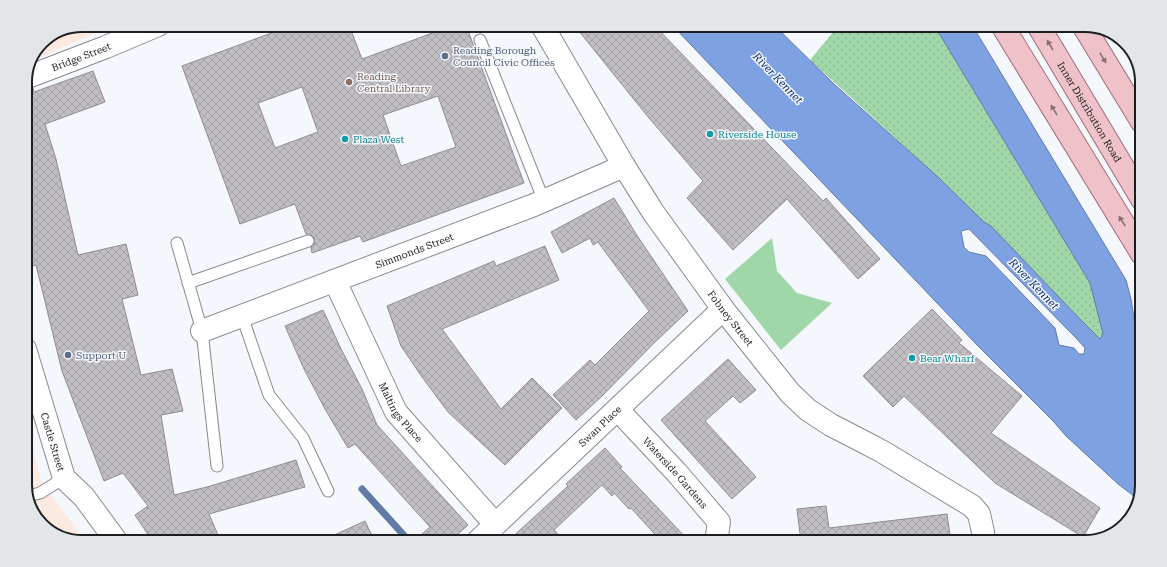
<svg xmlns="http://www.w3.org/2000/svg" width="1167" height="567" viewBox="0 0 1167 567" font-family="'Roboto Serif',serif">
  <style>
    .commercial { fill: #fce9e0 }
    .green { fill: #a0d7a8 }
    .park { fill: url(#park-dots) }
    .water { fill: #7ea1e2; stroke: #617aa8; fill-rule: evenodd }
    .lines { fill: none; stroke-linecap: round; stroke-linejoin: round }
    .stream { stroke: #617aa8; stroke-width: 7 }
    .building { fill: url(#building-cross-hatch); stroke: #8f8d91; fill-rule: evenodd }
    .service-casing { stroke: #888a8e; stroke-width: 13 }
    .minor-casing { stroke: #888a8e; stroke-width: 24 }
    .primary-casing { stroke: #9f6d76; stroke-width: 24 }
    .service { stroke: #fff; stroke-width: 11 }
    .minor { stroke: #fff; stroke-width: 22 }
    .primary { stroke: #efc1c9; stroke-width: 22 }
    .oneway { fill: #867074 }
    .service-dot { fill: #5c6f8a; stroke: #f4f7fb; stroke-width: 1.5 }
    .education-dot { fill: #8d6e63; stroke: #f4f7fb; stroke-width: 1.5 }
    .culture-dot { fill: #0f9aa8; stroke: #f4f7fb; stroke-width: 1.5 }
    .labels { text-anchor: middle; stroke-width: 3; stroke-linejoin: round; paint-order: stroke }
    .service-label { font-size: 10px; fill: #4e5e75; stroke: #f4f7fb; text-anchor: start }
    .street-label { font-size: 10px; fill: #1d1e20; stroke: #f4f7fb }
    .education-label { font-size: 10px; fill: #785e54; stroke: #f4f7fb; text-anchor: start }
    .culture-label { font-size: 10px; fill: #0d838f; stroke: #f4f7fb; text-anchor: start }
    .water-label { font-size: 11px; font-style: italic; fill: #072a74; stroke: #f4f7fb }
    .rim { fill: none; stroke: #1d1e20; stroke-width: 2 }
  </style>
  <defs>
    <pattern id="park-dots" width="8" height="8" patternUnits="userSpaceOnUse"><rect width="8" height="8" fill="#a0d7a8"/><path d="M2 2h.1M6 6h.1" fill="none" stroke="#89b890" stroke-width="1.8" stroke-linecap="round"/></pattern>
    <pattern id="building-cross-hatch" width="8" height="8" patternUnits="userSpaceOnUse"><rect width="8" height="8" fill="#c0bec3"/><path d="M0 0l8 8M0 8l8-8" fill="none" stroke="#a5a3a7"/></pattern>
  </defs>
  <rect width="100%" height="100%" fill="#f4f7fb"/>
  <!-- commercial -->
  <g class="commercial">
    <path d="M82 25H113L34 60 42 42Z"/>
    <path d="M25 421 41 481 86 542 57 536 35 517 25 489Z"/>
  </g>
  <!-- green -->
  <path class="green" d="M772 238 777 271 797 293 832 303 781 350 725 279Z"/>
  <!-- park -->
  <path class="park" d="M839 25H934L1090 283 1103 334 1100 339 938 177 810 60Z"/>
  <!-- water -->
  <path class="water" d="M672 25H774L834 84 938 177 984 222 991 226 1079 318 1100 339 1103 334 1090 283 934 25H972L1126 280 1131 299 1142 368V485L1139 500 1118 484 1066 436 1053 421 978 346ZM969 229 1076 338 1085 348 1084 354H1079L1074 348 1059 345 1055 328 986 256 969 252 964 247 961 231Z"/>
  <g class="lines">
    <!-- stream -->
    <path class="stream" d="M362 489 410 542"/>
  </g>
  <!-- building -->
  <g class="building">
    <path d="M293 25H349L362 59 454 25H466L524 183 363 242 360 236 312 253 311 247 315 243 314 238 310 234H306L295 204 240 224 182 66ZM302 87 318 132 275 148 258 103ZM438 96 456 147 401 166 383 115Z"/>
    <path d="M574 25H654L823 201 826 198 880 259 858 279 787 199 733 250 687 198 703 181 649 118Z"/>
    <path d="M93 71 105 102 45 124 56 159 78 255 126 244 138 295 122 299 141 375 172 369 183 411 161 415 174 495 207 487 296 460 305 487 209 514 221 542H153L135 515 148 506 123 473 104 481 62 371 36 265 32 266 25 235V90L33 88 34 92Z"/>
    <path d="M614 198 636 234 688 311 655 342 601 397 576 420 553 395 590 360 595 365 649 311 598 242 593 245 590 238 562 253 551 232Z"/>
    <path d="M545 246 559 280 442 329 501 409 532 378 562 408 505 465 448 412 422 377 401 346 387 306 494 261 496 266Z"/>
    <path d="M932 309 962 340 959 343 1022 396 991 433 1100 508 1083 537 995 483 904 396 893 407 863 376Z"/>
    <path d="M323 310 341 349 362 389 377 425 468 525 449 542H413L430 527 355 444 348 448 325 409 304 369 285 326Z"/>
    <path d="M728 359 756 390 740 403 733 396 705 421 756 477 732 499 661 420Z"/>
    <path d="M605 448 622 467 620 468 690 542H662L631 508 629 509 614 493 612 496 602 485 554 530 565 542H507L568 486 566 484Z"/>
    <path d="M826 506 829 528 947 514 951 542H801L797 509Z"/>
    <path d="M365 521 375 542H319Z"/>
  </g>
  <g class="lines">
    <!-- service casing -->
    <g class="service-casing">
      <g id="service">
        <path d="M480 40 544 201"/>
        <path d="M177 243 202 331 217 466"/>
        <path d="M188 283 308 241"/>
        <path d="M242 316 269 395 303 438 328 491"/>
        <path d="M28 496 40 493 64 478"/>
      </g>
    </g>
    <!-- minor casing -->
    <g class="minor-casing">
      <g id="minor">
        <path id="s1" d="M542 25 624 166 653 212 723 309 790 393 808 410 831 425 864 442 883 452 972 506 979 514 983 532 984 542"/>
        <path id="s2" d="M25 78 106 47 158 25"/>
        <path id="s3" d="M335 281 396 412 495 524"/>
        <path id="s4" d="M202 331 534 205 624 166"/>
        <path id="s5" d="M25 349 64 478 84 497 117 542"/>
        <path id="s6" d="M618 410 677 473 719 522 716 542"/>
        <path id="s7" d="M477 542 723 309"/>
      </g>
    </g>
    <!-- primary casing -->
    <g class="primary-casing">
      <g id="primary">
        <path d="M1002 25 1142 254"/>
        <path id="s8" d="M1038 25 1142 199"/>
        <path d="M1083 25 1142 122"/>
      </g>
    </g>
    <!-- service -->
    <use href="#service" class="service"/>
    <!-- minor -->
    <use href="#minor" class="minor"/>
    <!-- primary -->
    <use href="#primary" class="primary"/>
  </g>
  <!-- one-way arrows -->
  <defs><path id="oneway-solid" d="M-6-.8H1V-3.2L6.5 0L1 3.2V.8H-6Z"/></defs>
  <g class="oneway">
    <use href="#oneway-solid" transform="translate(1050 45) rotate(-121)"/>
    <use href="#oneway-solid" transform="translate(1103 58) rotate(59)"/>
    <use href="#oneway-solid" transform="translate(1054 110) rotate(-122)"/>
    <use href="#oneway-solid" transform="translate(1122 221) rotate(-122)"/>
  </g>
  <!-- markers -->
  <g class="service-dot">
    <circle cx="445" cy="56" r="4"/>
    <circle cx="68" cy="355" r="4"/>
  </g>
  <circle class="education-dot" cx="349" cy="82" r="4"/>
  <g class="culture-dot">
    <circle cx="710" cy="134" r="4"/>
    <circle cx="345" cy="139" r="4"/>
    <circle cx="912" cy="358" r="4"/>
  </g>
  <g class="labels">
    <!-- service labels -->
    <g class="service-label">
      <text x="453" y="54">Reading Borough<tspan x="453" dy="12">Council Civic Offices</tspan></text>
      <text x="76" y="359">Support U</text>
    </g>
    <!-- street labels -->
    <g class="street-label">
      <text dy="4" stroke="none"><textPath href="#s2" startOffset="60">Bridge Street</textPath></text>
      <text dy="4" stroke="none"><textPath href="#s8" startOffset="101">Inner Distribution Road</textPath></text>
      <text dy="4" stroke="none"><textPath href="#s4" startOffset="227">Simmonds Street</textPath></text>
      <text dy="4" stroke="none"><textPath href="#s1" startOffset="349">Fobney Street</textPath></text>
      <text dy="4" stroke="none"><textPath href="#s3" startOffset="147">Maltings Place</textPath></text>
      <text dy="4" stroke="none"><textPath href="#s7" startOffset="169">Swan Place</textPath></text>
      <text dy="4" stroke="none"><textPath href="#s5" startOffset="97">Castle Street</textPath></text>
      <text dy="4" stroke="none"><textPath href="#s6" startOffset="85">Waterside Gardens</textPath></text>
    </g>
    <!-- education labels -->
    <g class="education-label">
      <text x="357" y="80">Reading<tspan x="357" dy="12">Central Library</tspan></text>
    </g>
    <!-- culture labels -->
    <g class="culture-label">
      <text x="718" y="138">Riverside House</text>
      <text x="353" y="143">Plaza West</text>
      <text x="920" y="362">Bear Wharf</text>
    </g>
    <!-- water labels -->
    <g class="water-label">
      <text transform="translate(778 78) rotate(46)" y="4">River Kennet</text>
      <text transform="translate(1034 284) rotate(46)" y="4">River Kennet</text>
    </g>
  </g>
  <!-- crop -->
  <path d="M0 0H1167V567H0ZM82 32H1085A50 50 0 0 1 1135 82V485A50 50 0 0 1 1085 535H82A50 50 0 0 1 32 485V82A50 50 0 0 1 82 32Z" fill="#e3e6e9" fill-rule="evenodd"/>
  <path class="rim" d="M82 32H1085A50 50 0 0 1 1135 82V485A50 50 0 0 1 1085 535H82A50 50 0 0 1 32 485V82A50 50 0 0 1 82 32Z"/>
</svg>
